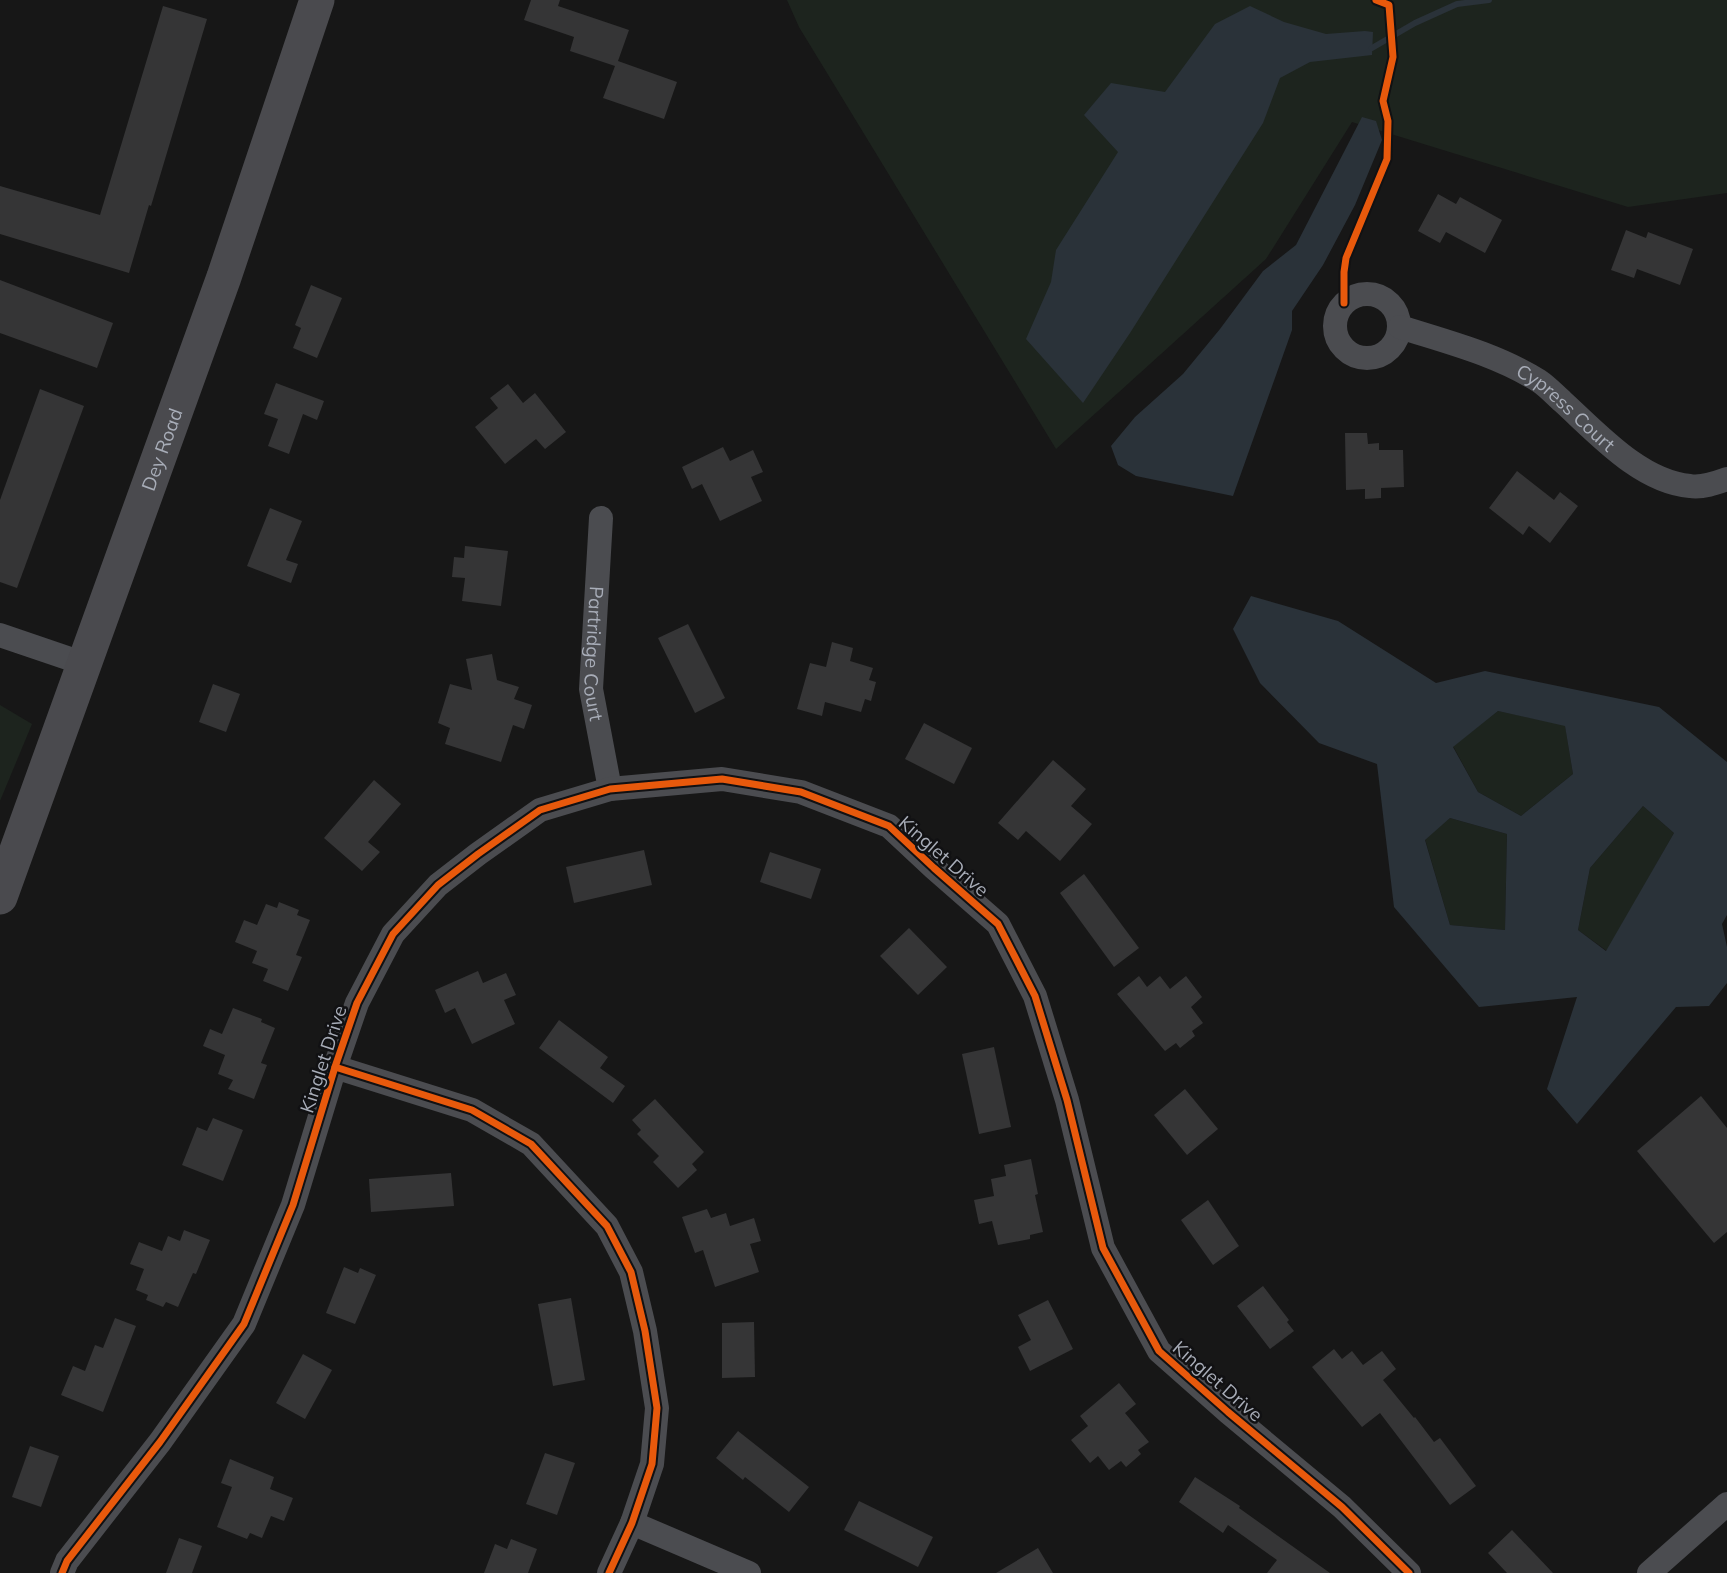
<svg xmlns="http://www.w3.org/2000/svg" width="1727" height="1573" viewBox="0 0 1727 1573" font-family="Mulish,sans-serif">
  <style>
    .green { fill: #1d241e }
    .water { fill: #2a3239; fill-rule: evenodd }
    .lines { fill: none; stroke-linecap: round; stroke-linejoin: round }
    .stream { stroke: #2a3239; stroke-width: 6 }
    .building { fill: #353536 }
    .street { stroke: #4b4c50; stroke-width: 24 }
    .secondary { stroke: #4a4a4e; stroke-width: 35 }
    .cycleway-casing { stroke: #111113; stroke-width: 11 }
    .cycleway { stroke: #e8590c; stroke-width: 7 }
    .labels { text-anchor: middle; stroke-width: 5; stroke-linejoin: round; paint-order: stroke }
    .street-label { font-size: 19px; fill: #a8adb8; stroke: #111113 }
  </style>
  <rect width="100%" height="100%" fill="#171717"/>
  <!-- green -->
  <g class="green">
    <path d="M787 0H1727V193L1628 207 1352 122 1266 259 1056 449 799 27Z"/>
    <path d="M0 705 32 724 0 801Z"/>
    <path d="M1498 711 1565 725 1573 774 1521 816 1478 792 1453 746Z"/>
    <path d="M1643 806 1674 833 1607 951 1578 930 1590 868Z"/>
    <path d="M1450 818 1507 834 1505 930 1450 925 1425 839Z"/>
  </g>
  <!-- water -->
  <g class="water">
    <path d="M1250 6 1284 22 1326 34 1365 31 1373 32 1372 55 1310 62 1280 78 1263 123 1130 333 1083 403 1026 339 1051 282 1056 250 1118 152 1084 115 1111 83 1165 92 1215 24Z"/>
    <path d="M1362 117 1376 121 1382 140 1355 205 1323 265 1292 311V330L1233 496 1136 476 1118 465 1111 446 1135 417 1183 374 1220 329 1263 271 1296 245Z"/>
    <path d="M1251 596 1338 621 1436 683 1485 671 1659 707 1727 762V915L1722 924 1727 947V983L1709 1006 1676 1007 1577 1124 1547 1089 1577 997 1479 1007 1394 907 1377 764 1319 743 1260 683 1233 629ZM1498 711 1565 726 1573 774 1521 816 1478 792 1453 747ZM1643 806 1674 833 1606 951 1578 930 1590 868ZM1450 818 1507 834 1505 930 1450 925 1425 840Z"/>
  </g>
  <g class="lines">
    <!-- stream -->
    <path class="stream" d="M1372 48 1415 23 1457 4 1489 0"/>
  </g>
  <!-- building -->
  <g class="building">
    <path d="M531 0H560L558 6 629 30 618 61 677 82 664 119 603 98 615 66 570 51 574 37 524 20Z"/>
    <path d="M163 6 207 19 151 206 149 205 129 273 0 234V186L100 215Z"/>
    <path d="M1438 194 1456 204 1460 197 1502 220 1485 253 1446 232 1440 243 1418 231Z"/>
    <path d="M1626 230 1646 238 1648 232 1693 249 1680 285 1637 269 1634 278 1611 270Z"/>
    <path d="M0 280 113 323 97 368 0 333Z"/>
    <path d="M311 285 342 298 317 358 293 348 301 328 295 325Z"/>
    <path d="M276 383 324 401 317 420 303 414 289 454 268 446 278 419 264 414Z"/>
    <path d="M508 384 523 403 535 393 566 432 545 449 536 439 505 464 475 427 498 408 490 398Z"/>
    <path d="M40 389 84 406 17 588 0 582V500Z"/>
    <path d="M1345 433H1367L1368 444 1379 443V450H1403L1404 487 1381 488V498L1365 499V489L1346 490Z"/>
    <path d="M723 447 730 461 753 450 763 472 751 477 762 501 720 521 702 484 692 489 682 467Z"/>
    <path d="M1517 471 1554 500 1560 492 1578 506 1550 543 1529 526 1523 535 1489 508Z"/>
    <path d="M270 508 302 521 286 560 298 564 291 583 247 566Z"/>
    <path d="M465 546 508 551 501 606 462 601 465 578 452 577 454 557 464 558Z"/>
    <path d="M688 624 725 698 695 713 658 638Z"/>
    <path d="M832 642 853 648 850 661 873 668 869 680 876 682 871 701 865 699 861 712 825 702 822 716 797 709 810 663 826 667Z"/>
    <path d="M492 654 497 680 519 687 514 699 532 705 524 729 513 725 501 762 445 744 450 728 438 723 450 684 472 690 466 659Z"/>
    <path d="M213 684 240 694 226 732 199 722Z"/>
    <path d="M924 723 972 748 954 784 905 759Z"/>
    <path d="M1053 760 1086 789 1071 806 1092 824 1060 861 1026 831 1018 840 998 823Z"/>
    <path d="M374 780 401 804 368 842 380 852 362 871 324 838Z"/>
    <path d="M644 850 652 885 574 903 566 867Z"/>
    <path d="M770 852 821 869 811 899 760 882Z"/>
    <path d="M1084 874 1139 948 1114 967 1060 893Z"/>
    <path d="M279 902 299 910 297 915 310 920 296 955 302 957 288 991 263 981 268 969 252 963 257 951 235 942 244 920 257 925 266 904 277 908Z"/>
    <path d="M909 928 947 967 918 995 880 956Z"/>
    <path d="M478 971 483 983 506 973 516 995 504 1000 515 1024 472 1044 455 1008 445 1013 435 990Z"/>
    <path d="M1139 976 1147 987 1160 976 1170 989 1186 976 1202 997 1191 1007 1203 1023 1192 1031 1195 1036 1180 1048 1176 1043 1165 1051 1117 994Z"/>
    <path d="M233 1008 262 1019 261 1022 275 1028 261 1063 267 1065 254 1099 228 1089 233 1080 218 1074 225 1055 203 1046 210 1029 222 1034Z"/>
    <path d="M559 1020 608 1057 600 1068 625 1086 613 1103 539 1048Z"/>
    <path d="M994 1047 1011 1127 979 1134 962 1054Z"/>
    <path d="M1185 1089 1218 1129 1187 1155 1154 1115Z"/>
    <path d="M1701 1096 1727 1128V1232L1714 1243 1637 1151Z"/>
    <path d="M655 1099 704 1152 692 1164 697 1170 678 1188 653 1162 659 1156 637 1134 641 1130 632 1120Z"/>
    <path d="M213 1118 243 1130 223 1181 182 1165 197 1127 207 1131Z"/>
    <path d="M1031 1159 1038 1194 1035 1195 1043 1232 1030 1235V1239L998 1245 992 1221 979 1224 974 1200 994 1196 991 1179 1006 1176 1004 1165Z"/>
    <path d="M451 1173 454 1206 371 1212 369 1179Z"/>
    <path d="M1208 1200 1239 1246 1213 1265 1181 1220Z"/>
    <path d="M707 1209 711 1218 726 1213 730 1226 754 1218 761 1241 750 1244 759 1272 715 1287 703 1250 695 1253 682 1217Z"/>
    <path d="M184 1230 210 1240 196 1274 193 1273 178 1307 166 1302 163 1307 146 1300 148 1295 136 1290 144 1269 130 1264 139 1242 162 1251 168 1236 180 1241Z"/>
    <path d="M344 1267 358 1273 360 1268 376 1275 355 1324 326 1313Z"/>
    <path d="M1263 1286 1289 1320 1287 1322 1294 1331 1270 1349 1237 1306Z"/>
    <path d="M571 1298 585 1380 553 1386 538 1304Z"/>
    <path d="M1048 1300 1073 1349 1030 1371 1018 1347 1031 1340 1018 1315Z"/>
    <path d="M115 1318 136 1326 103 1412 61 1395 73 1366 85 1371 95 1345 103 1348Z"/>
    <path d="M754 1322 755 1377 722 1378V1323Z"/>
    <path d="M1334 1349 1342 1359 1352 1351 1363 1365 1382 1351 1396 1369 1383 1380 1414 1418 1415 1417 1434 1442 1440 1438 1476 1486 1450 1505 1380 1413 1362 1427 1312 1367Z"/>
    <path d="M303 1354 332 1370 305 1419 276 1403Z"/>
    <path d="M1119 1383 1136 1404 1125 1413 1149 1442 1138 1450 1141 1454 1126 1467 1121 1461 1109 1470 1098 1456 1090 1463 1071 1440 1088 1426 1080 1416Z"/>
    <path d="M738 1431 809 1487 789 1512 745 1477 743 1480 716 1458Z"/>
    <path d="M30 1446 59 1456 41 1507 12 1497Z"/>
    <path d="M545 1453 575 1463 557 1515 526 1504Z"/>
    <path d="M230 1459 274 1477 270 1489 293 1498 284 1521 271 1516 262 1538 250 1533 247 1539 217 1527 232 1487 221 1483Z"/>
    <path d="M1195 1477 1240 1506 1239 1508 1330 1573H1267L1277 1560 1228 1525 1223 1533 1179 1502Z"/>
    <path d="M859 1501 933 1537 918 1567 844 1530Z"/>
    <path d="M1512 1530 1553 1573H1507L1488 1553Z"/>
    <path d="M179 1538 202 1546 192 1573H166Z"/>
    <path d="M511 1539 537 1549 528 1573H484L495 1544 507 1549Z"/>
    <path d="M1038 1548 1053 1573H996Z"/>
  </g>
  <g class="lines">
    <!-- street -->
    <g class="street">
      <circle cx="1367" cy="326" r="32"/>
      <path id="s1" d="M1400 327C1447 342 1496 354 1539 381 1548 387 1555 395 1563 402 1598 434 1641 482 1690 486 1702 488 1716 483 1727 479"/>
      <path id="s2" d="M601 518 591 689 610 789"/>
      <path d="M0 635 85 664"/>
      <path d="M335 1067 472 1110 531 1144 607 1226 631 1272 645 1331 657 1408 652 1464 632 1523 609 1573"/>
      <path d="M632 1523 749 1573"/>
      <path d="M62 1573 67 1561 160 1442 244 1324 293 1205 335 1067 357 1003 393 934 438 885 478 854 540 810 610 789 722 779 801 792 889 826 934 868 998 924 1035 996 1067 1100 1103 1248 1159 1351 1228 1412 1342 1507 1409 1573"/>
      <path d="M1649 1573 1727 1504"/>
    </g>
    <!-- secondary -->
    <path class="secondary" id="s3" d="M0 897 224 277 317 0"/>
    <!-- cycleway casing -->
    <g class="cycleway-casing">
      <g id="cycleway">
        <path d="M1344 303V272L1346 258 1387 159 1388 121 1383 101 1393 57 1389 5 1376 0"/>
        <path d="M335 1067 472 1110 531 1144 607 1226 631 1272 645 1331 657 1408 652 1464 632 1523 609 1573"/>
        <path d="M62 1573 67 1561 160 1442 244 1324 293 1205 335 1067 357 1003 393 934 438 885 478 854 540 810 610 789 722 779 801 792 889 826 934 868 998 924 1035 996 1067 1100 1103 1248 1159 1351 1228 1412 1342 1507 1409 1573"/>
      </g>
    </g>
    <!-- cycleway -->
    <use href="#cycleway" class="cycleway"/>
  </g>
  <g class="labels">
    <!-- street labels -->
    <g class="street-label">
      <text dy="7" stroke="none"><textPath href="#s1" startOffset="187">Cypress Court</textPath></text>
      <text dy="7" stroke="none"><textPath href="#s3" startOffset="476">Dey Road</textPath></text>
      <text dy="7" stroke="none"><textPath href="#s2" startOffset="136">Partridge Court</textPath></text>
      <text transform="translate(944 856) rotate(41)" y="7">Kinglet Drive</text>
      <text transform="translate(323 1059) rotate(-72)" y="7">Kinglet Drive</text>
      <text transform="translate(1218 1381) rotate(41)" y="7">Kinglet Drive</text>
    </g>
  </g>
</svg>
